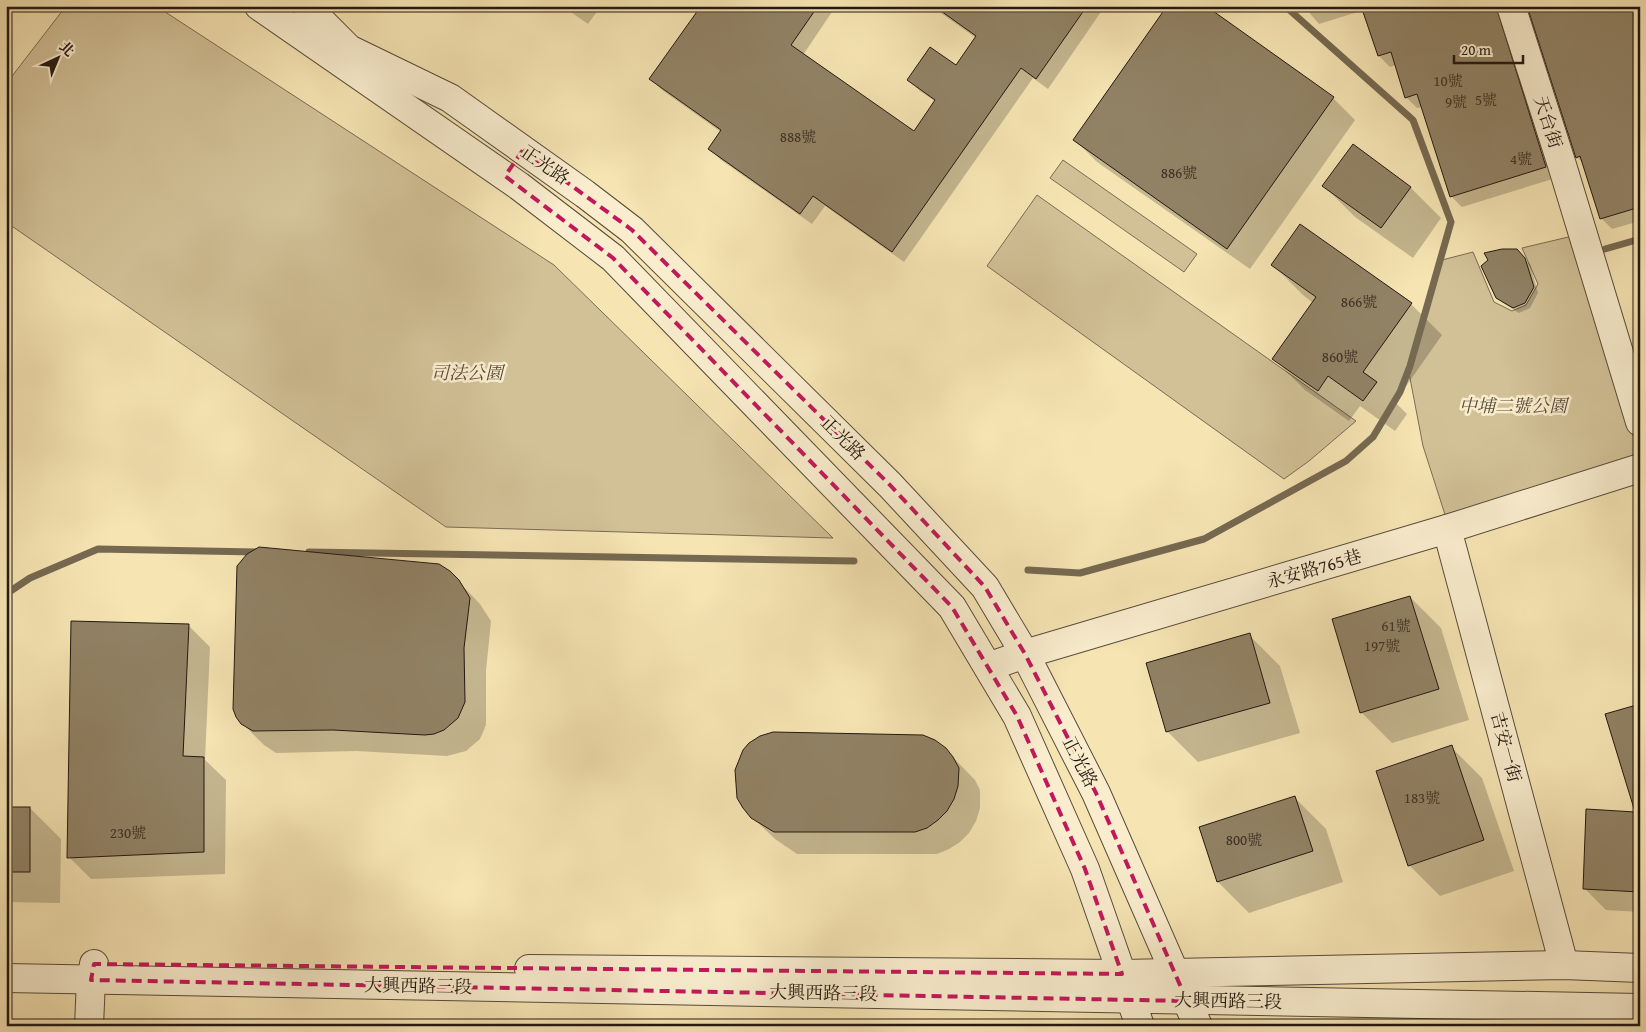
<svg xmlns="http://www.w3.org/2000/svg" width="1646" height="1032" viewBox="0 0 1646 1032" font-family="'Gentium Book Plus','Noto Serif TC',serif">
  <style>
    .green { fill: #d2c197; stroke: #7a6c54 }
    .shadow { fill: #0003 }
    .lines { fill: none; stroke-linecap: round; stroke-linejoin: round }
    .stream { stroke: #766951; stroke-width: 7 }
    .building { fill: #918265; stroke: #231811 }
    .minor-casing { stroke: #584b3a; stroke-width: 30 }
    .minor { stroke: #f9edce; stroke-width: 28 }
    .marked { fill: none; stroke: #c2185b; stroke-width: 4; stroke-dasharray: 10 6; stroke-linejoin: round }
    .labels { text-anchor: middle; stroke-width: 5; stroke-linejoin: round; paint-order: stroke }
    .number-label { font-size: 15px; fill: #3e3226 }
    .street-label { font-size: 18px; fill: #231811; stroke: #f9edce }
    .park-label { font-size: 18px; font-style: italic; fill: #584b39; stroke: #f9edce }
  </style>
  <rect width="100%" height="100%" fill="#f6e4b3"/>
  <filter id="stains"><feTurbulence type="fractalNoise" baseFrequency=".004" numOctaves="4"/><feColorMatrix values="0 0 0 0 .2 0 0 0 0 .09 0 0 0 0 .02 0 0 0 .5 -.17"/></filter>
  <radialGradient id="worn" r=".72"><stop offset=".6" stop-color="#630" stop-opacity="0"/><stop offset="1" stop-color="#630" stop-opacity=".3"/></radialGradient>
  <!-- green -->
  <g class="green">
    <path d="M66 6H156L554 265 833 538 446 527 6 222V84Z"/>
    <path d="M1063 160 1197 254 1184 272 1050 178Z"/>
    <path d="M1037 195 1356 421 1309 461 1284 479 987 266Z"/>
    <path d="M1581 234 1640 426V466L1449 527 1423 446 1409 373 1438 261 1473 252 1494 302 1512 311 1526 305 1538 284 1522 248Z"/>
  </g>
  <!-- shadow -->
  <g class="shadow">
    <path d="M562 6H601L588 24Z"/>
    <path d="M702 6H836L803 55 914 132 936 102 920 91 909 80 957 67 976 38 931 6H1105L1048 89 1033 78 904 262 825 206 812 224 721 160 710 149 721 132 662 90 651 79Z"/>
    <path d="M1295 6H1511L1556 178 1462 207 1451 196 1422 107 1417 108 1406 97 1396 65 1390 67 1379 56 1364 10 1319 24 1307 10 1301 12Z"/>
    <path d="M1640 6V221L1612 229 1601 218 1583 163 1577 157Z"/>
    <path d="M1333 98 1355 120 1250 269 1097 162 1075 140Z"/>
    <path d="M1324 186 1410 187 1441 218 1413 258 1355 217Z"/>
    <path d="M1516 250 1530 264 1538 293 1530 308 1519 313 1503 303 1497 298 1489 261Z"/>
    <path d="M1272 264 1411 304 1442 335 1395 402 1407 414 1395 431 1360 406 1349 421 1305 390 1274 359 1313 303 1303 295Z"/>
    <path d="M458 581 480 604 491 621 486 671V725L480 739 466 751 447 756 356 751 276 753 264 745 242 723Z"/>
    <path d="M1410 597 1441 628 1469 720 1392 743 1361 712Z"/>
    <path d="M188 625 210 647 205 760 226 780 225 874 91 879 69 857Z"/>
    <path d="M1249 635 1280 666 1300 733 1198 762 1167 731Z"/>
    <path d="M1451 747 1482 778 1514 871 1440 896 1409 865Z"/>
    <path d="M945 749 975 780 980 790V808L976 821 969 833 960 842 949 849 937 854H797L775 839 752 817Z"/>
    <path d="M1295 798 1326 829 1343 882 1249 913 1218 882Z"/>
    <path d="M6 808H30L61 839 60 903 6 902Z"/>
    <path d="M1640 813V912L1606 910 1585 889Z"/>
  </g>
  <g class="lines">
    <!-- stream -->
    <g class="stream">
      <path d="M1605 249 1640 239"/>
      <path d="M309 552 854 561"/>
      <path d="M1028 570 1080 573 1204 539 1346 461 1373 437 1400 392 1410 366 1451 222 1413 120 1285 6"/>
      <path d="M6 594 30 578 98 549 260 552"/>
    </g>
  </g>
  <!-- building -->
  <g class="building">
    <path d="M701 6H818L791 45 914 131 935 100 907 80 930 47 956 65 976 36 934 6H1087L1036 79 1021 68 892 252 813 196 800 214 725 161 708 149 721 130 649 79Z"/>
    <path d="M1167 6H1206L1334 97 1227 249 1073 140Z"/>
    <path d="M1361 6H1496L1546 167 1450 197 1417 94 1405 98 1391 52 1378 56Z"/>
    <path d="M1527 6H1640V207L1600 219 1580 156 1576 158Z"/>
    <path d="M1353 144 1411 187 1381 228 1322 186Z"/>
    <path d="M1300 224 1412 303 1363 372 1377 382 1363 401 1328 376 1318 391 1272 359 1316 297 1271 265Z"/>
    <path d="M1502 249H1517L1525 258 1534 287 1525 303 1513 308 1496 298 1481 266 1488 260 1484 253Z"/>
    <path d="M259 547 439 564 450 571 459 580 470 598 464 648 465 702 458 718 444 730 434 734 425 735 333 730 253 731 241 724 236 717 233 709 237 566 247 554Z"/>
    <path d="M1410 596 1439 689 1360 713 1332 619Z"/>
    <path d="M71 621 189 624 183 756 204 757V852L67 858Z"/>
    <path d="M1250 633 1270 703 1166 732 1146 663Z"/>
    <path d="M1640 704V892L1583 889 1586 809 1635 812 1605 714Z"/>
    <path d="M773 732 923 735 935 740 946 748 953 757 959 768 958 786 954 799 947 811 938 820 927 828 915 832H774L751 818 743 808 737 798 735 770 743 750 749 743 760 736Z"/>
    <path d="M1452 745 1484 840 1408 866 1376 771Z"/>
    <path d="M1295 796 1313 851 1217 882 1199 827Z"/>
    <rect x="6" y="807" width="24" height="65"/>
  </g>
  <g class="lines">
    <!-- minor casing -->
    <g class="minor-casing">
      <g id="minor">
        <path d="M259 6 519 186 613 258 952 607 1017 716 1085 869 1140 1026"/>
        <path d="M306 6 349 49 450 98 585 194 632 230 890 485 985 587 1025 654 1096 793 1198 1026"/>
        <path d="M1511 6 1562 165 1640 422"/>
        <path d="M1447 529 1564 965"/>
        <path d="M988 667 1025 654 1447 529 1640 468"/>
        <path d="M529 969 1122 974 1564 965 1640 968"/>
        <path d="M6 978 1640 1008"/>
        <path d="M89 1026 91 980 94 964"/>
      </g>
    </g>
    <!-- minor -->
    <use href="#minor" class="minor"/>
  </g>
  <!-- marked area -->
  <path class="marked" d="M523 150 632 230 890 485 985 587 1025 654 1096 793 1187 1001 91 980 94 964 1122 974 1085 869 1017 716 952 607 613 258 505 176Z"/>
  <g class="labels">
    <!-- number labels -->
    <g class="number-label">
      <text x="1448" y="86">10號</text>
      <text x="1486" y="105">5號</text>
      <text x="1456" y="107">9號</text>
      <text x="798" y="142">888號</text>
      <text x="1521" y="164">4號</text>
      <text x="1179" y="178">886號</text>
      <text x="1359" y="307">866號</text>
      <text x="1340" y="362">860號</text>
      <text x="1396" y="631">61號</text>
      <text x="1382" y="651">197號</text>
      <text x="1422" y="803">183號</text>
      <text x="128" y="838">230號</text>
      <text x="1244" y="845">800號</text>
    </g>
    <!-- street labels -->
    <g class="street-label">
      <text transform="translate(1548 122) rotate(72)" y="6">天台街</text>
      <text transform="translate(545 165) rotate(35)" y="6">正光路</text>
      <text transform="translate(843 438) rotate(45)" y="6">正光路</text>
      <text transform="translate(1314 569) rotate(-16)" y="6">永安路765巷</text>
      <text transform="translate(1506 747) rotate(75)" y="6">吉安一街</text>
      <text transform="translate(1080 762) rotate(63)" y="6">正光路</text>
      <text transform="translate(418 986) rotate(1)" y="6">大興西路三段</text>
      <text transform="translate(823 993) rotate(1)" y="6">大興西路三段</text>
      <text transform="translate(1228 1001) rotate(1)" y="6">大興西路三段</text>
    </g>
    <!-- park labels -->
    <g class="park-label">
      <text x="467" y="379">司法公園</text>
      <text x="1513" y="412">中埔二號公園</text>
    </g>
  </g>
  <!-- margin -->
  <rect width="1646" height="1032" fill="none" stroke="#f6e4b3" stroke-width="25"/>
  <rect x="8" y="8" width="1631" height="1017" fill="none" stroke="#231811" stroke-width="2.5"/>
  <rect x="12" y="12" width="1621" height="1007" fill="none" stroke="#231811"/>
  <!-- north arrow -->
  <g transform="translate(58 58) rotate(44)" stroke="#f9edce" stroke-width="4" paint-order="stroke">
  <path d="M0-4L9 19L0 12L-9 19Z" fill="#231811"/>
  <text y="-8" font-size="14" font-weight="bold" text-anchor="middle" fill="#231811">北</text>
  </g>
  <!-- scale -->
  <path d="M1454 55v8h69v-8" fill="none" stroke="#231811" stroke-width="2.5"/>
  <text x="1461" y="55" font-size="15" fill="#231811" stroke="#f9edce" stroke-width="4" paint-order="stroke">20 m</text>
  <rect width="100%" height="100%" filter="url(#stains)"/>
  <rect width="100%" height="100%" fill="url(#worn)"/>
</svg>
